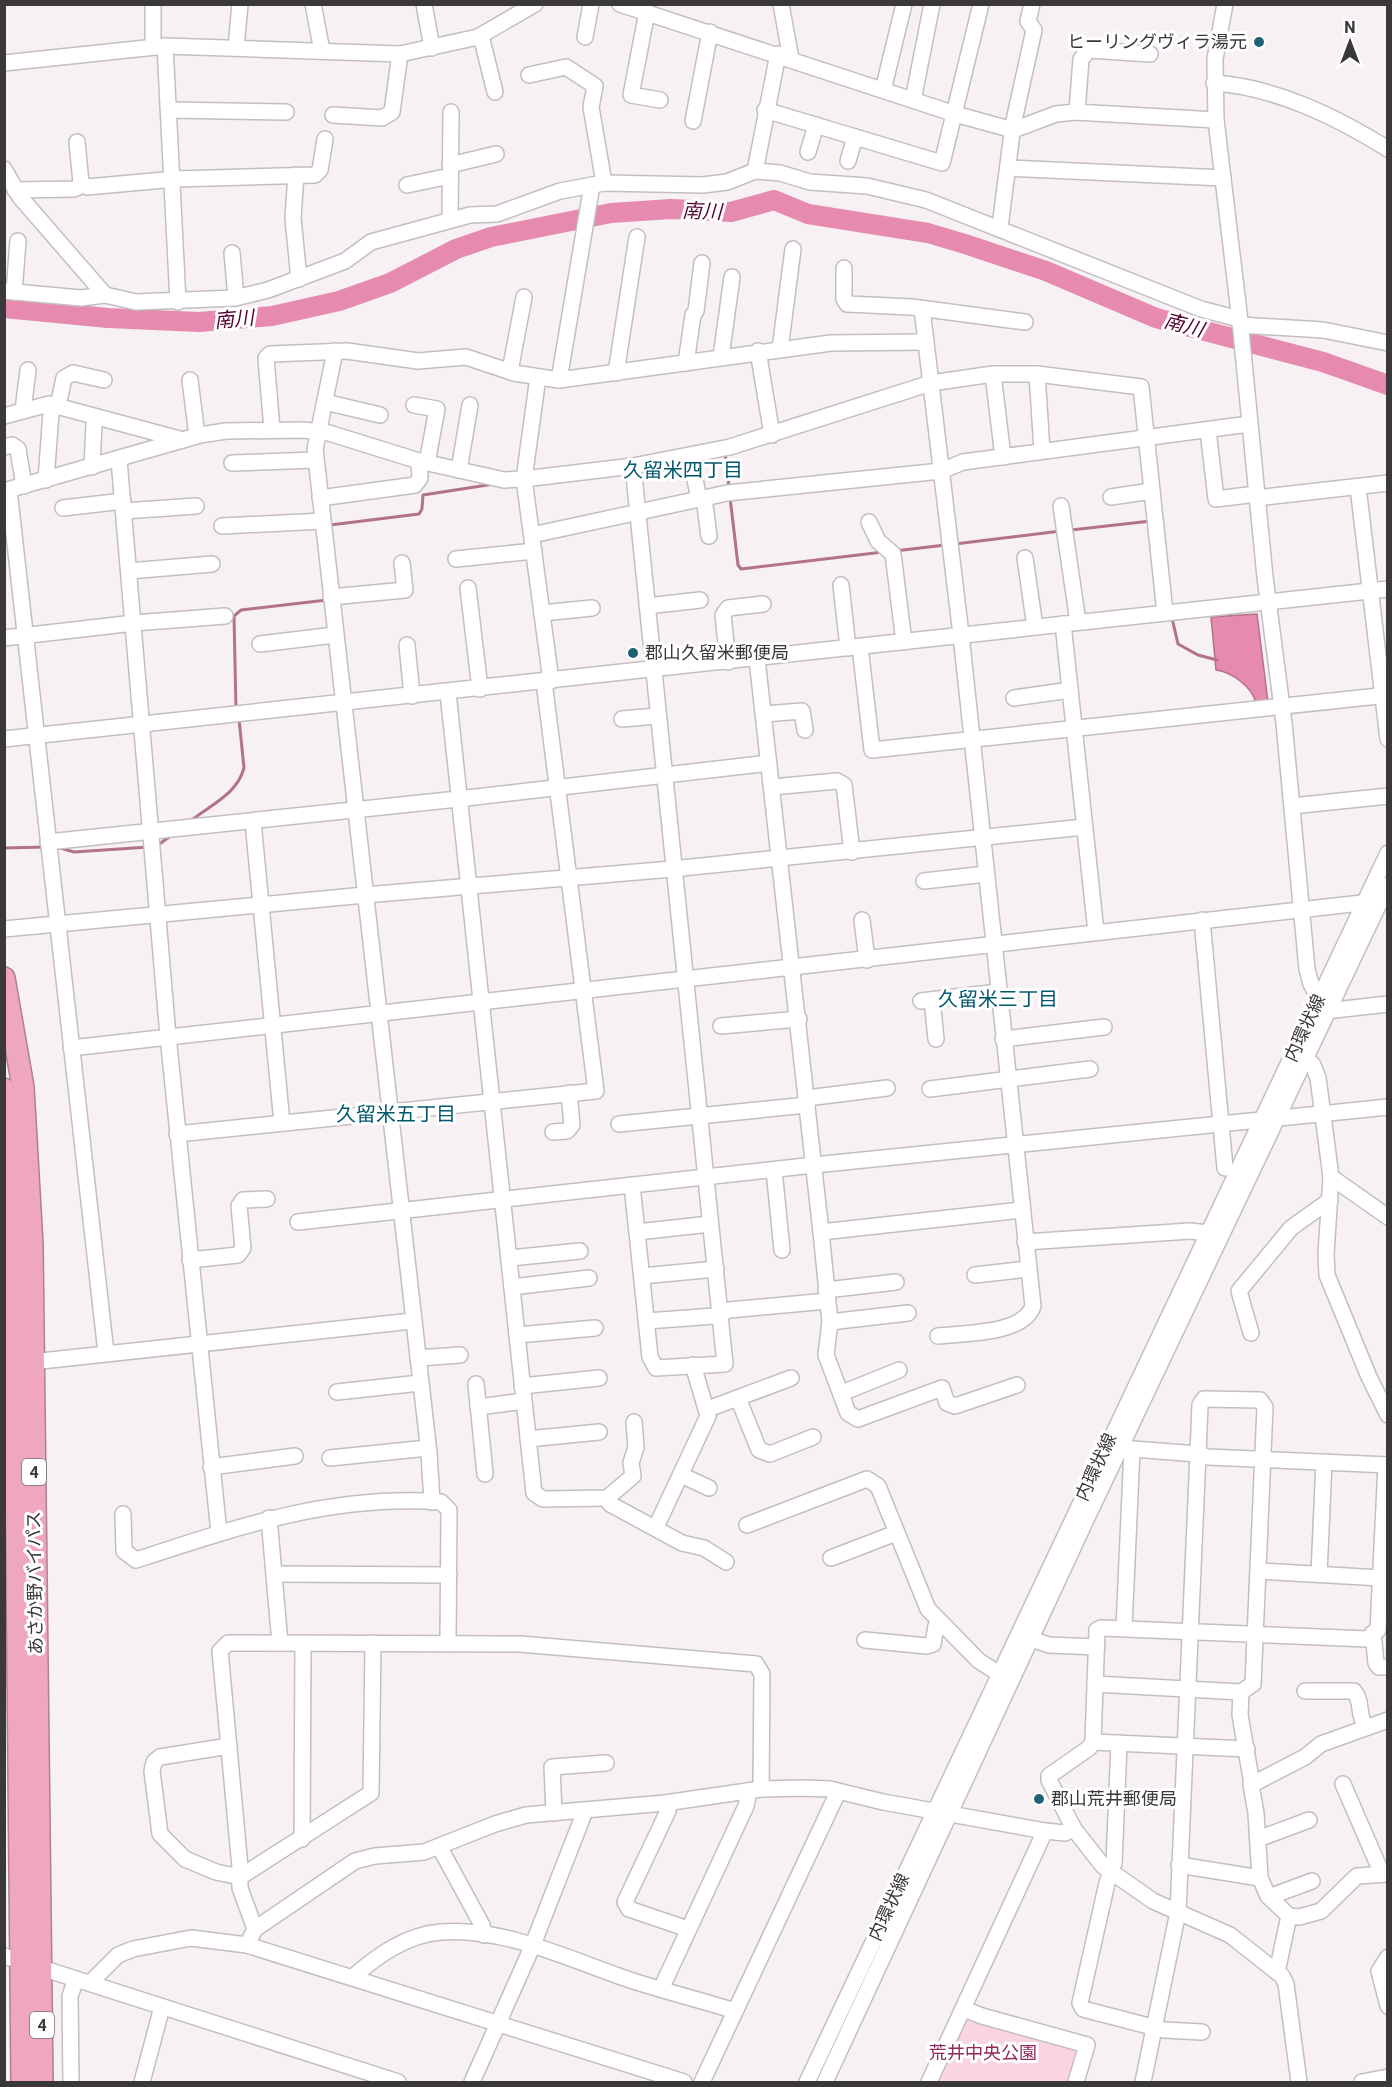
<svg xmlns="http://www.w3.org/2000/svg" width="1392" height="2087" viewBox="0 0 1392 2087" font-family="Roboto,'Noto Sans JP',sans-serif">
  <style>
    .green { fill: #fbd4e2 }
    .water { fill: #e68baf; stroke: #b2728c; stroke-width: 1.5 }
    .lines { fill: none; stroke-linecap: round; stroke-linejoin: round }
    .stream { stroke: #b2728c; stroke-width: 3 }
    .river { stroke: #e68baf; stroke-width: 20 }
    .minor-casing { stroke: #c4bec0; stroke-width: 18 }
    .highway-casing { stroke: #af8091; stroke-width: 24 }
    .minor { stroke: #fff; stroke-width: 15 }
    .highway { stroke: #eea6c1; stroke-width: 21 }
    .poi-dot { fill: #206075; stroke: #fff; stroke-width: 2 }
    .labels { text-anchor: middle; stroke-width: 6; stroke-linejoin: round; paint-order: stroke }
    .shield { fill: #fff; stroke: #757474; stroke-width: 1.5 }
    .shield-label { font-size: 16px; font-weight: bold; fill: #3a3839 }
    .poi-label { font-size: 18px; fill: #3a3839; stroke: #fff; text-anchor: start }
    .street-label { font-size: 18px; fill: #3a3839; stroke: #fff }
    .park-label { font-size: 18px; fill: #93295b; stroke: #fff }
    .water-label { font-size: 20px; font-style: italic; fill: #560330; stroke: #fff }
    .neighbourhood-label { font-size: 20px; fill: #00576e; stroke: #fff }
  </style>
  <rect width="100%" height="100%" fill="#f8f1f3"/>
  <!-- green -->
  <path class="green" d="M967 2017 1080 2049 1070 2082H935Z"/>
  <!-- water -->
  <path class="water" d="M1257 614 1268 702 1256 703C1252 687 1232 672 1216 670L1211 617Z"/>
  <g class="lines">
    <!-- stream -->
    <g class="stream">
      <path d="M725 452 729 488"/>
      <path d="M730 497 738 565 741 569 883 552"/>
      <path d="M330 525 419 514 422 509 423 495 494 484"/>
      <path d="M1071 530 1151 521"/>
      <path d="M955 544 1061 531"/>
      <path d="M895 551 945 545"/>
      <path d="M1172 618 1178 644 1198 655 1217 660"/>
      <path d="M236 710 234 616 241 610 327 600"/>
      <path d="M192 820C212 804 237 794 244 768L239 719"/>
      <path d="M158 845 172 835"/>
      <path d="M4 848 45 847"/>
      <path d="M60 848 74 852 149 847"/>
    </g>
    <!-- river -->
    <path class="river" d="M4 308 108 318 199 322 272 316 339 301 390 283 456 249 491 237 611 213 671 209 731 212 774 200 808 214 928 233 965 244 1046 271 1156 318 1323 362 1388 385"/>
    <!-- minor casing -->
    <g class="minor-casing">
      <g id="minor">
        <path d="M313 4 322 51"/>
        <path d="M424 4 432 48"/>
        <path d="M620 4 955 114 1013 130 1056 114 1075 112 1216 120"/>
        <path d="M781 4 791 59"/>
        <path d="M1225 4 1215 59 1216 120 1240 321 1265 577 1284 723 1307 969 1311 984 1319 999"/>
        <path d="M647 12 631 95 660 100"/>
        <path d="M481 36 495 92"/>
        <path d="M585 37 591 4"/>
        <path d="M165 46 178 302"/>
        <path d="M153 47V4"/>
        <path d="M236 48 240 4"/>
        <path d="M4 63 165 46 400 54 478 37 535 4"/>
        <path d="M529 75 566 67 595 86 591 107 604 183"/>
        <path d="M1214 83C1276 87 1336 117 1388 149"/>
        <path d="M883 90 904 4"/>
        <path d="M913 100 932 4"/>
        <path d="M169 110 286 112"/>
        <path d="M765 110 942 163 981 4"/>
        <path d="M1077 112 1081 59 1089 50 1150 54"/>
        <path d="M333 115 382 118 392 112 400 54"/>
        <path d="M693 121 710 32"/>
        <path d="M77 142 81 183 87 187 175 179 315 175 320 170 325 139"/>
        <path d="M808 152 816 125"/>
        <path d="M848 161 855 137"/>
        <path d="M450 165 496 154"/>
        <path d="M1008 168 1223 178"/>
        <path d="M4 169 20 197 105 295"/>
        <path d="M755 171 778 54"/>
        <path d="M296 175 293 218 299 279"/>
        <path d="M407 185 450 176"/>
        <path d="M15 190 74 189 83 185"/>
        <path d="M450 220 451 112"/>
        <path d="M1000 227 1013 125 1034 30 1028 21 1032 4"/>
        <path d="M232 253 236 298"/>
        <path d="M844 268V299L847 304 912 307 1025 322"/>
        <path d="M4 291 81 298 105 295 136 302 235 298 268 290 345 261 371 242 470 215 497 214 560 191 604 183 703 185 727 182 755 171 780 173 810 182 867 186 926 200 1201 309 1239 319"/>
        <path d="M14 292 18 241"/>
        <path d="M922 309 961 635 1033 1306C1023 1335 963 1333 938 1336"/>
        <path d="M1240 325 1323 330 1388 343"/>
        <path d="M780 349 793 249"/>
        <path d="M335 351 315 449 429 1453 432 1502"/>
        <path d="M758 351 772 435"/>
        <path d="M721 357 732 277"/>
        <path d="M686 363 693 315 696 311 702 263"/>
        <path d="M510 371 524 297"/>
        <path d="M616 373 637 237"/>
        <path d="M993 374 1003 457"/>
        <path d="M1037 374 1042 451"/>
        <path d="M538 377 524 479 551 681"/>
        <path d="M190 380 197 436"/>
        <path d="M559 380 592 185"/>
        <path d="M325 402 380 415"/>
        <path d="M414 405 437 409 427 463"/>
        <path d="M58 406 64 378 73 373 104 380"/>
        <path d="M23 410 28 370"/>
        <path d="M4 416 49 404 183 440"/>
        <path d="M272 429 266 358 270 354 347 351 418 361 466 357 514 373 559 380 831 343 926 342"/>
        <path d="M1208 430 1216 499 1256 494"/>
        <path d="M4 447 12 445 18 449 24 486"/>
        <path d="M119 460 168 1036 219 1533"/>
        <path d="M691 460 699 499"/>
        <path d="M232 463 316 460"/>
        <path d="M92 467 94 424"/>
        <path d="M459 470 470 405"/>
        <path d="M46 480 51 413"/>
        <path d="M1358 487 1388 739"/>
        <path d="M9 490 106 1353"/>
        <path d="M4 491 200 435 226 431 303 430 329 433 419 461 504 480 524 479 633 466 730 447 931 383 993 374H1037L1141 387 1165 613"/>
        <path d="M1111 497 1151 491"/>
        <path d="M320 498 415 485 420 478 419 461"/>
        <path d="M704 498 709 536"/>
        <path d="M1256 498 1388 483"/>
        <path d="M1061 506 1078 622"/>
        <path d="M63 508 123 501"/>
        <path d="M124 511 196 506"/>
        <path d="M869 522 878 541 893 554 904 642"/>
        <path d="M222 526 323 521"/>
        <path d="M532 535 727 493 941 471 963 462 1249 424"/>
        <path d="M1025 558 1035 627"/>
        <path d="M456 559 534 551"/>
        <path d="M129 571 212 564"/>
        <path d="M841 585 848 648"/>
        <path d="M468 588 480 689"/>
        <path d="M331 597 405 590 402 563"/>
        <path d="M647 606 700 600"/>
        <path d="M542 613 592 608"/>
        <path d="M1063 624 1096 932"/>
        <path d="M4 638 134 623 225 616"/>
        <path d="M260 644 335 635"/>
        <path d="M407 645 412 696"/>
        <path d="M860 647 872 750 1388 695"/>
        <path d="M757 659 821 1232 830 1322 826 1355 848 1413 858 1419 942 1388 947 1403 955 1406 1017 1385"/>
        <path d="M728 662 723 615 728 608 763 604"/>
        <path d="M448 693 534 1493 543 1499 607 1498 633 1476 631 1463 636 1447 634 1422"/>
        <path d="M1014 698 1070 690"/>
        <path d="M764 714 802 711 805 730"/>
        <path d="M622 719 657 716"/>
        <path d="M4 739 1388 589"/>
        <path d="M772 787 837 781 844 785 852 852"/>
        <path d="M1292 806 1388 796"/>
        <path d="M253 822 282 1123"/>
        <path d="M48 842 458 799 769 763"/>
        <path d="M924 881 986 874"/>
        <path d="M862 920 867 960"/>
        <path d="M1202 920 1225 1168"/>
        <path d="M4 929 365 895 672 869 1084 827"/>
        <path d="M932 1000 936 1039"/>
        <path d="M921 1001 998 992"/>
        <path d="M1326 1011 1388 1004"/>
        <path d="M721 1026 799 1019"/>
        <path d="M1003 1039 1104 1027"/>
        <path d="M71 1048 1388 900"/>
        <path d="M1305 1057 1313 1065 1318 1078 1331 1177 1326 1254 1327 1275 1369 1377 1388 1415"/>
        <path d="M930 1089 1090 1069"/>
        <path d="M807 1098 887 1088"/>
        <path d="M619 1124 807 1105"/>
        <path d="M553 1132 567 1131 572 1125 569 1093"/>
        <path d="M177 1134 596 1091 544 682"/>
        <path d="M774 1170 782 1250"/>
        <path d="M1331 1177 1388 1217"/>
        <path d="M632 1185 650 1357 656 1368 725 1364 633 466"/>
        <path d="M298 1222 814 1165 1388 1107"/>
        <path d="M637 1232 710 1224"/>
        <path d="M821 1232 1021 1210"/>
        <path d="M1025 1242 1190 1231 1208 1233"/>
        <path d="M510 1258 580 1251"/>
        <path d="M190 1260 238 1255 243 1248 239 1206 243 1200 267 1199"/>
        <path d="M975 1275 1028 1269"/>
        <path d="M642 1276 716 1269"/>
        <path d="M512 1287 589 1278"/>
        <path d="M826 1290 896 1282"/>
        <path d="M647 1321 714 1316 729 1310 827 1301"/>
        <path d="M830 1322 908 1313"/>
        <path d="M1251 1333 1239 1291 1291 1228 1330 1200"/>
        <path d="M517 1335 595 1328"/>
        <path d="M418 1358 460 1355"/>
        <path d="M4 1365 412 1321"/>
        <path d="M476 1384 485 1474"/>
        <path d="M522 1386 599 1378"/>
        <path d="M337 1392 420 1383"/>
        <path d="M842 1393 899 1370"/>
        <path d="M738 1398 759 1450 770 1454 813 1437"/>
        <path d="M478 1407 524 1401"/>
        <path d="M708 1409 791 1378"/>
        <path d="M528 1439 599 1432"/>
        <path d="M1120 1448 1198 1454 1178 1912 1143 2082"/>
        <path d="M330 1458 428 1448"/>
        <path d="M211 1467 295 1456"/>
        <path d="M681 1475 709 1488"/>
        <path d="M607 1498 610 1504 682 1543 704 1548 726 1562"/>
        <path d="M123 1514 124 1551 136 1560C237 1527 333 1494 441 1502L449 1510 448 1644"/>
        <path d="M269 1518 280 1643"/>
        <path d="M747 1525 867 1479 878 1486 928 1609 979 1661 1006 1678"/>
        <path d="M656 1527 708 1416 693 1365"/>
        <path d="M831 1558 896 1533"/>
        <path d="M1259 1571 1381 1578"/>
        <path d="M275 1574 449 1575"/>
        <path d="M1319 1574 1324 1462"/>
        <path d="M1124 1628 1132 1449"/>
        <path d="M1373 1633 1376 1663 1379 1667H1388"/>
        <path d="M1031 1639 1049 1645 1097 1647"/>
        <path d="M865 1640 927 1646 933 1644 936 1626 939 1622"/>
        <path d="M1095 1684 1241 1692 1253 1684 1265 1407 1260 1400 1204 1399 1200 1405 1198 1454 1208 1457 1388 1465"/>
        <path d="M1305 1691H1354C1363 1702 1357 1715 1366 1727"/>
        <path d="M1241 1692 1240 1715 1252 1784"/>
        <path d="M1388 1720 1321 1744 1305 1757 1251 1785 1256 1813 1260 1878 1268 1896 1289 1916 1299 1917 1321 1911 1357 1876 1388 1874"/>
        <path d="M1093 1742 1097 1630 1101 1628 1367 1639 1378 1630 1386 1465"/>
        <path d="M1119 1743 1114 1863 1107 1883 1080 2003 1083 2009 1164 2030 1202 2032"/>
        <path d="M229 1746 160 1757 154 1762 152 1771 160 1834 185 1859 216 1872 240 1877 371 1793 373 1643"/>
        <path d="M1247 1749 1093 1742 1089 1748 1049 1776V1780L1074 1829 1103 1866 1153 1901 1230 1935 1282 1976 1286 1984 1299 2082"/>
        <path d="M1343 1784 1382 1874"/>
        <path d="M668 1803V1811L625 1902 629 1909 688 1929"/>
        <path d="M554 1813 552 1767 606 1763"/>
        <path d="M302 1839 303 1643"/>
        <path d="M1258 1839 1309 1820"/>
        <path d="M440 1848 482 1925 484 1935"/>
        <path d="M1179 1865 1260 1878"/>
        <path d="M1269 1897 1312 1881"/>
        <path d="M255 1929 240 1888V1867L220 1651 228 1643 520 1644 756 1664 762 1674 761 1789"/>
        <path d="M247 1945 255 1929 355 1861 375 1856 424 1852 495 1824 526 1815 665 1803 761 1789 802 1788 830 1789 883 1802 1045 1831 1065 1833 1074 1829"/>
        <path d="M4 1956 398 2082"/>
        <path d="M1388 1957 1379 1971 1388 2006"/>
        <path d="M1277 1972 1289 1916"/>
        <path d="M353 1977C378 1955 406 1935 441 1932 504 1927 571 1960 630 1980 664 1991 700 2000 735 2011"/>
        <path d="M90 1983 118 1955 133 1949 191 1938 247 1945 684 2082"/>
        <path d="M661 1989 746 1806 749 1791"/>
        <path d="M964 2009 982 2016 1087 2045 1076 2082"/>
        <path d="M71 2082 70 1996 76 1979"/>
        <path d="M142 2082 162 2007"/>
        <path d="M472 2082 532 1947 585 1811"/>
        <path d="M702 2082 838 1792"/>
        <path d="M807 2082 1388 853"/>
        <path d="M825 2082 1084 1524 1388 885"/>
        <path d="M929 2082 1045 1831"/>
        <path d="M1362 2082 1388 2077"/>
      </g>
    </g>
    <!-- highway casing -->
    <g class="highway-casing">
      <g id="highway">
        <path d="M4 978 23 1087 32 1245 42 2082"/>
        <path d="M4 1089 14 1245 22 2082"/>
      </g>
    </g>
    <!-- minor -->
    <use href="#minor" class="minor"/>
    <!-- highway -->
    <use href="#highway" class="highway"/>
  </g>
  <!-- markers -->
  <g class="poi-dot">
    <circle cx="1259" cy="42" r="6"/>
    <circle cx="633" cy="653" r="6"/>
    <circle cx="1039" cy="1799" r="6"/>
  </g>
  <g class="labels">
    <!-- shield labels -->
    <g class="shield">
      <rect x="22" y="1459" width="24" height="26" rx="4.5"/>
      <rect x="30" y="2012" width="24" height="26" rx="4.5"/>
    </g>
    <g class="shield-label">
      <text x="34" y="1478">4</text>
      <text x="42" y="2031">4</text>
    </g>
    <!-- poi labels -->
    <g class="poi-label">
      <text x="1247" y="48" text-anchor="end">ヒーリングヴィラ湯元</text>
      <text x="645" y="659">郡山久留米郵便局</text>
      <text x="1051" y="1805">郡山荒井郵便局</text>
    </g>
    <!-- street labels -->
    <g class="street-label">
      <text transform="translate(1305 1028) rotate(-65)" y="6">内環状線</text>
      <text transform="translate(1096 1467) rotate(-65)" y="6">内環状線</text>
      <text transform="translate(35 1583) rotate(-91)" y="6">あさか野バイパス</text>
      <text transform="translate(889 1907) rotate(-65)" y="6">内環状線</text>
    </g>
    <!-- park labels -->
    <g class="park-label">
      <text x="983" y="2059">荒井中央公園</text>
    </g>
    <!-- water labels -->
    <g class="water-label">
      <text transform="translate(702 211) rotate(2)" y="7">南川</text>
      <text transform="translate(234 319) rotate(-5)" y="7">南川</text>
      <text transform="translate(1184 325) rotate(15)" y="7">南川</text>
    </g>
    <!-- neighbourhood labels -->
    <g class="neighbourhood-label">
      <text x="683" y="477">久留米四丁目</text>
      <text x="998" y="1006">久留米三丁目</text>
      <text x="396" y="1121">久留米五丁目</text>
    </g>
  </g>
  <!-- border -->
  <rect width="1392" height="2087" fill="none" stroke="#3a3839" stroke-width="12"/>
  <!-- north arrow -->
  <g transform="translate(1350 42)" stroke="#ffffff" stroke-width="4.5" paint-order="stroke">
  <path d="M0-4.5L10 22L0 15L-10 22Z" fill="#3a3839"/>
  <text y="-9" font-size="16" font-weight="bold" text-anchor="middle" fill="#3a3839">N</text>
  </g>
</svg>
